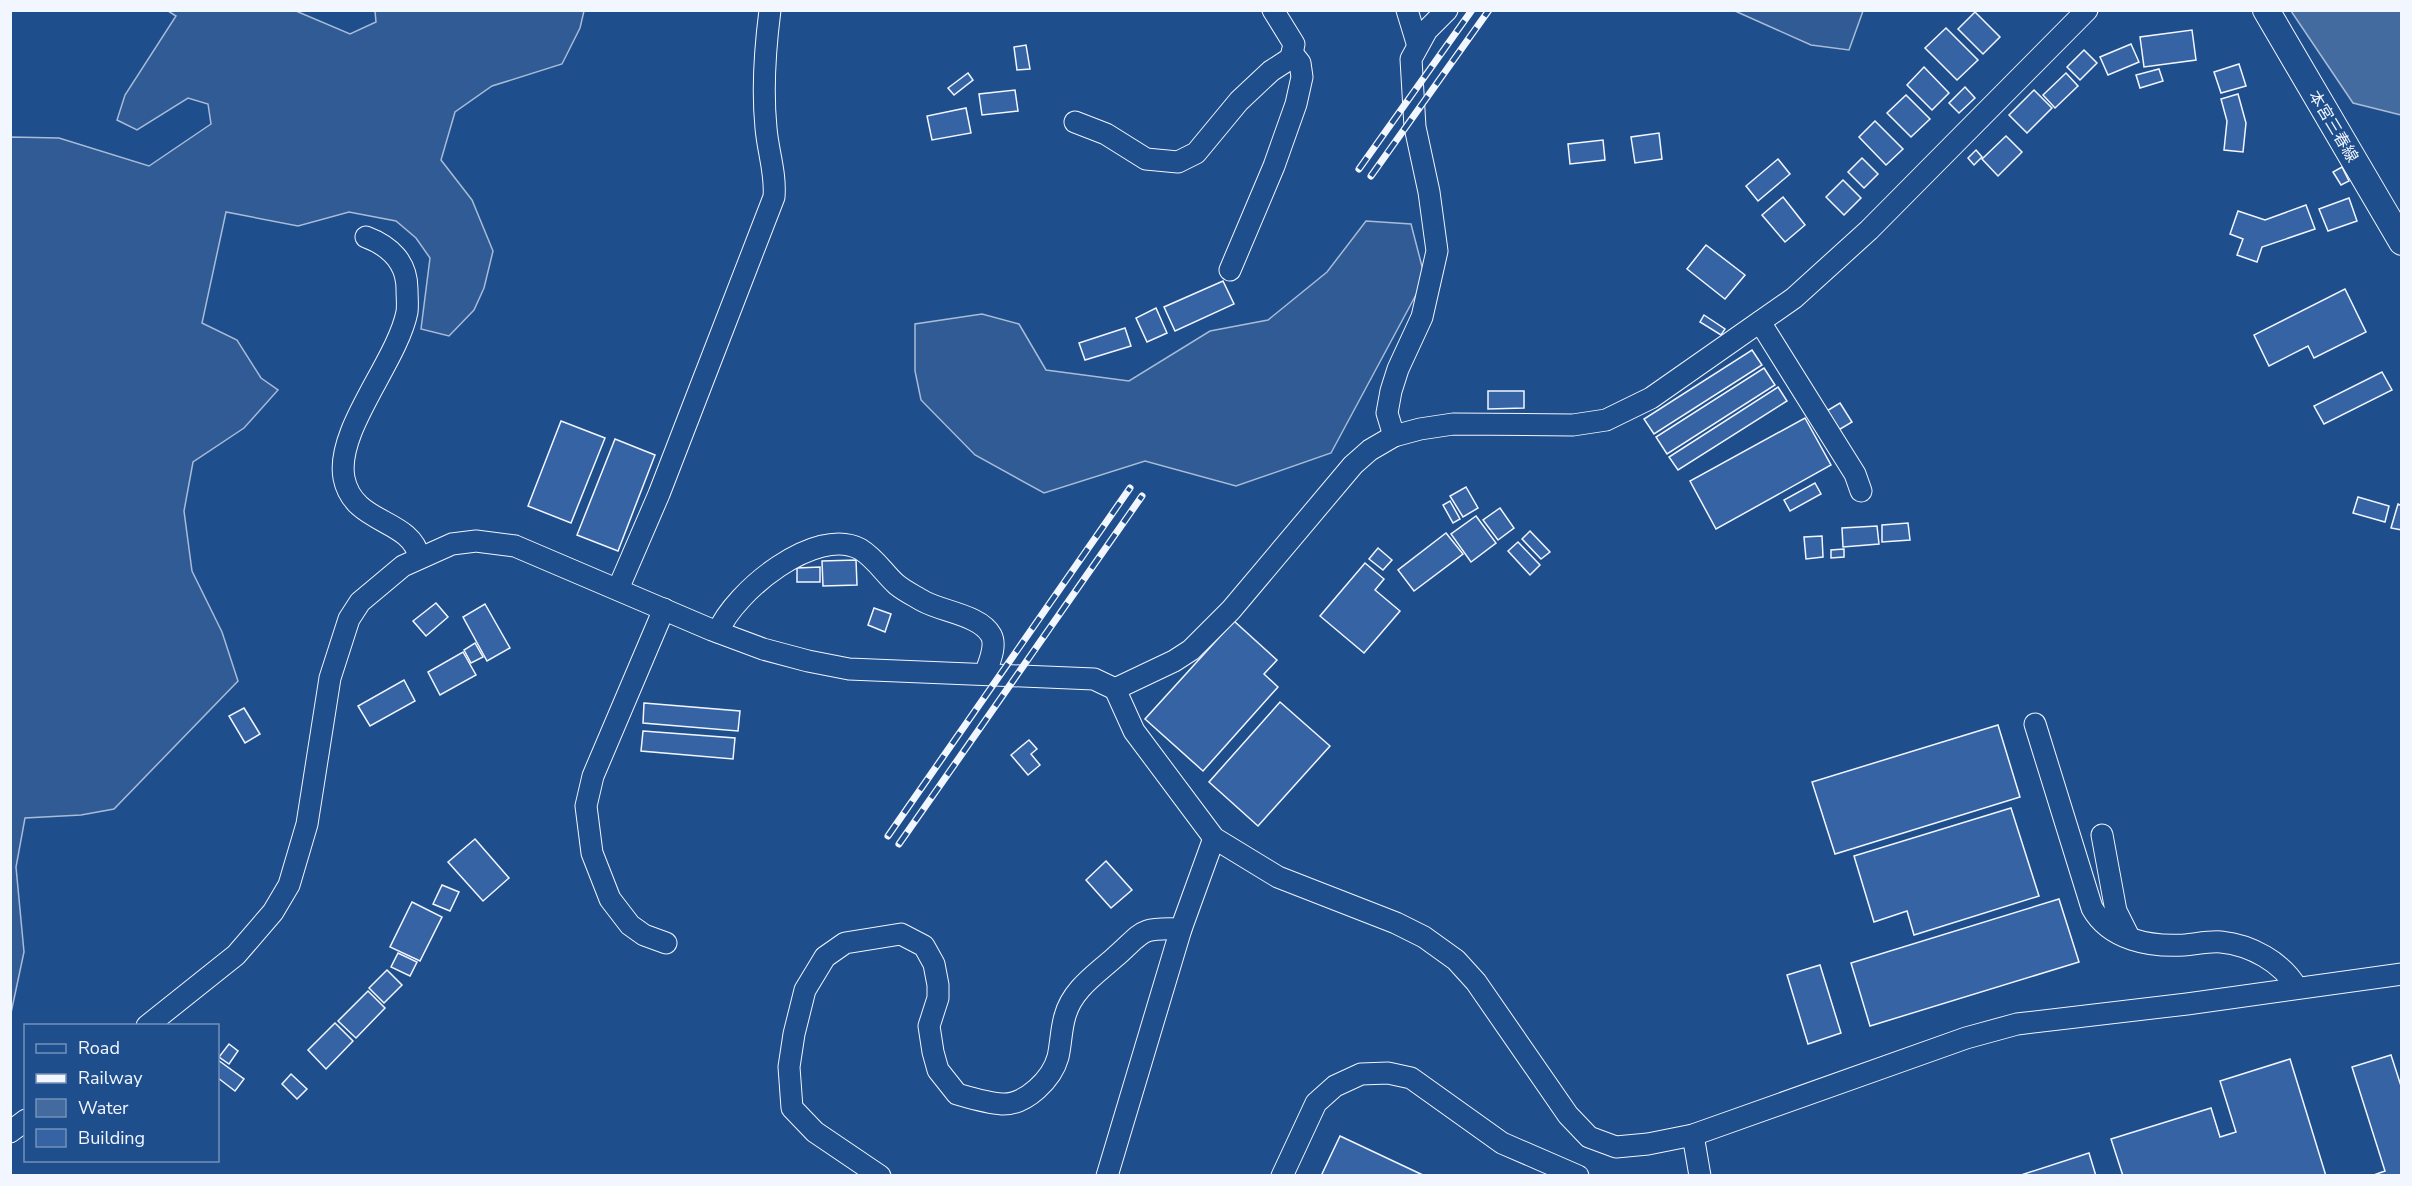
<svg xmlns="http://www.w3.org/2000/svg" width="2412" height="1186" viewBox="0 0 2412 1186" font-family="'Nunito Sans','Noto Sans JP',sans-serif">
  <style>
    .built { fill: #305b95; stroke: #a8bbd7; stroke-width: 1.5 }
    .water { fill: #446ba0; stroke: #a8bbd7; stroke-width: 1.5 }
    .building { fill: #3563a3; stroke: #f2f6ff; stroke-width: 1.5 }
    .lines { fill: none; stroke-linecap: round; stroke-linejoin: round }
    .minor-casing { stroke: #f2f6ff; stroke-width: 23 }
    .major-casing { stroke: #f2f6ff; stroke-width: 28 }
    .minor { stroke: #1f4e8c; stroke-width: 21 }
    .major { stroke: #1f4e8c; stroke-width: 26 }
    .rail-casing { stroke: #f2f6ff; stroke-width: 7 }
    .rail { stroke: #1f4e8c; stroke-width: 4.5; stroke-dasharray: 14; stroke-linecap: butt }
    .labels { text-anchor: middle; stroke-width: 4.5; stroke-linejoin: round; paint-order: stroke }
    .street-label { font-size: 16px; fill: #f2f6ff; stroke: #1f4e8c }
  </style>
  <rect width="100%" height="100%" fill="#1f4e8c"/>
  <!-- built -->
  <g class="built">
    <path d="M168 11H296L350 34 376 22 375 11H584L580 28 562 64 492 86 455 112 441 160 472 200 493 251 484 288 474 310 449 336 421 329 430 258 416 238 396 221 349 212 298 226 226 212 202 323 237 340 261 378 278 390 244 428 193 462 184 511 192 571 222 632 238 681 114 809 81 815 25 818 16 867 24 952 11 1013V137L59 138 149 166 211 124 208 104 188 98 137 130 117 120 125 95 176 16Z"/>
    <path d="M1735 11H1863L1849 50 1811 45Z"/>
    <path d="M1366 221 1411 224 1425 278 1331 453 1236 486 1145 461 1044 493 975 455 921 400 915 371V324L982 314 1019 324 1046 370 1129 381 1210 331 1268 320 1327 272Z"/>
  </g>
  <!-- water -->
  <path class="water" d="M2291 11H2401V115L2353 103Z"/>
  <!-- building -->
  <g class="building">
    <path d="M1975 12 2000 37 1983 54 1958 29Z"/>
    <path d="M1946 28 1978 60 1957 80 1925 48Z"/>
    <path d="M2192 30 2196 60 2144 67 2140 37Z"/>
    <path d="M2131 44 2139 62 2108 75 2100 57Z"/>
    <path d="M1026 45 1030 69 1017 70 1014 47Z"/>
    <path d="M2084 50 2097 63 2080 80 2067 67Z"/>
    <path d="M2239 64 2246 86 2221 93 2214 72Z"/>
    <path d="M1924 67 1949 93 1932 110 1907 85Z"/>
    <path d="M2159 69 2163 81 2140 88 2136 75Z"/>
    <path d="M968 73 973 80 954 95 948 88Z"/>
    <path d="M2066 73 2078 86 2055 108 2043 95Z"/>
    <path d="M1965 87 1975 98 1959 113 1949 103Z"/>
    <path d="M1015 90 1018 111 982 115 979 94Z"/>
    <path d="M2034 90 2052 108 2027 133 2009 115Z"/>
    <path d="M2238 94 2246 123 2243 152 2224 150 2227 121 2221 99Z"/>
    <path d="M1906 95 1930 119 1911 137 1887 113Z"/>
    <path d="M966 108 971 133 932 140 927 116Z"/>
    <path d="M1875 121 1903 149 1886 165 1859 137Z"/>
    <path d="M1659 133 1662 159 1635 163 1631 137Z"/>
    <path d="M2006 136 2022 152 1998 176 1982 159Z"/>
    <path d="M1603 140 1605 160 1570 164 1568 144Z"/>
    <path d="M1976 150 1982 157 1974 165 1968 158Z"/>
    <path d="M1862 158 1878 174 1864 188 1848 172Z"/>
    <path d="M1778 159 1790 174 1758 201 1746 186Z"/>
    <path d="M2342 167 2349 181 2341 185 2333 172Z"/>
    <path d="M1843 180 1861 198 1844 215 1826 197Z"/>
    <path d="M1783 197 1805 225 1785 242 1762 215Z"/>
    <path d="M2349 198 2357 221 2328 231 2319 209Z"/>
    <path d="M2306 205 2315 229 2262 247 2257 262 2237 255 2243 239 2230 234 2238 211 2265 220Z"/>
    <path d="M1706 245 1745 275 1725 299 1687 269Z"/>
    <path d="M1223 281 1234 304 1175 331 1164 307Z"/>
    <path d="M2345 289 2366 332 2314 358 2308 346 2269 366 2254 335Z"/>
    <path d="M1156 308 1167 333 1147 342 1136 318Z"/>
    <path d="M1704 315 1725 329 1721 335 1700 322Z"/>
    <path d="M1125 328 1131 346 1085 360 1079 343Z"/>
    <path d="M1752 350 1762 365 1654 434 1644 419Z"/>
    <path d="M1764 368 1775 385 1667 454 1656 437Z"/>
    <path d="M2382 372 2392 390 2324 424 2314 406Z"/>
    <path d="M1778 387 1787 401 1678 470 1669 457Z"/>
    <path d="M1488 391H1524V408L1488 409Z"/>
    <path d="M1840 403 1852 422 1837 431 1825 412Z"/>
    <path d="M1805 418 1831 465 1716 529 1690 481Z"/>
    <path d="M561 421 605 438 571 523 528 506Z"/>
    <path d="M615 439 655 455 618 551 577 535Z"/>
    <path d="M1815 483 1821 494 1790 511 1784 500Z"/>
    <path d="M1466 487 1478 508 1463 517 1450 496Z"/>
    <path d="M2358 497 2389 506 2385 522 2353 513Z"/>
    <path d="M1450 501 1460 519 1453 523 1443 505Z"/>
    <path d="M2398 504 2402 506V530L2391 528Z"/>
    <path d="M1500 508 1514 528 1498 540 1483 520Z"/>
    <path d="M1476 516 1496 543 1471 562 1451 534Z"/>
    <path d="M1908 523 1910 540 1882 542V525Z"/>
    <path d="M1877 526 1879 544 1843 547 1842 528Z"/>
    <path d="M1530 531 1550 552 1541 559 1522 539Z"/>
    <path d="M1446 533 1463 554 1414 591 1398 570Z"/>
    <path d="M1822 536 1823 557 1806 559 1804 537Z"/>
    <path d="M1518 542 1540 565 1530 575 1508 551Z"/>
    <path d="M1378 548 1392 560 1383 570 1369 559Z"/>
    <path d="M1844 549V557L1831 558V550Z"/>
    <path d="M856 560 857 585 823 586 822 561Z"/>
    <path d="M1365 563 1384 579 1375 590 1400 611 1364 653 1320 616Z"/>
    <path d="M820 567V582H797V568Z"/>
    <path d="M436 603 448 617 426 636 413 621Z"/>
    <path d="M485 604 510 648 487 661 463 617Z"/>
    <path d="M874 608 891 614 885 632 868 625Z"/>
    <path d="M1234 621 1277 660 1264 674 1278 687 1203 771 1145 719Z"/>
    <path d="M475 643 483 657 471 663 464 650Z"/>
    <path d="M463 652 476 675 440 695 428 672Z"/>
    <path d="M404 680 415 701 370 726 358 706Z"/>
    <path d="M1280 702 1330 746 1258 826 1209 782Z"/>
    <path d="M644 703 740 711 738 731 643 723Z"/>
    <path d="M244 708 260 734 245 743 229 716Z"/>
    <path d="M1998 725 2020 797 1835 854 1812 782Z"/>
    <path d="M643 731 735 738 733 759 641 751Z"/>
    <path d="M1029 740 1037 749 1031 754 1040 765 1028 775 1011 755Z"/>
    <path d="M2011 808 2039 896 1914 935 1907 911 1874 922 1854 856Z"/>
    <path d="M475 839 509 878 483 901 448 862Z"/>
    <path d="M1106 861 1132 890 1111 908 1086 880Z"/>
    <path d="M442 885 459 892 450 911 433 904Z"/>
    <path d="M2059 899 2079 962 1870 1026 1851 963Z"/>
    <path d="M412 902 442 917 420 961 390 947Z"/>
    <path d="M398 953 417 962 410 976 391 967Z"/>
    <path d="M1820 965 1841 1033 1808 1044 1787 975Z"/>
    <path d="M387 970 402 985 384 1003 369 988Z"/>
    <path d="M368 991 385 1008 356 1038 338 1021Z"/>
    <path d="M335 1023 353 1041 326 1069 308 1050Z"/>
    <path d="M229 1044 238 1051 229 1064 219 1057Z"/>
    <path d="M2391 1055 2402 1089V1176H2371L2385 1171 2352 1067Z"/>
    <path d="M2290 1059 2326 1176H2123L2111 1139 2211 1108 2220 1137 2236 1132 2220 1081Z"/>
    <path d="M218 1060 244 1079 235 1091 218 1078Z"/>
    <path d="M291 1074 307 1089 297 1099 282 1084Z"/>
    <path d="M1340 1136 1425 1176H1321Z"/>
    <path d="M2089 1153 2096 1176H2018Z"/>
  </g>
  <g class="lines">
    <!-- minor casing -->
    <g class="minor-casing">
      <g id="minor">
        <path d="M1407 10 1417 43"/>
        <path d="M1075 122 1106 134 1146 159 1178 162 1196 153 1239 101 1271 71 1291 58 1294 44 1273 10"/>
        <path d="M366 237C390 246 407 262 407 289 407 297 408 305 407 312 397 362 335 430 344 478 353 525 411 518 419 557"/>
        <path d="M1230 270 1274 166 1296 104 1302 77 1300 63 1292 53"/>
        <path d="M1760 322 1855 474 1861 491"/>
        <path d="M1394 436 1387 413 1391 391 1398 369 1422 317 1437 251 1429 192 1415 127 1411 59 1427 30 1447 10"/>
        <path d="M618 589 659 494 774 197C776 173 768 152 766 128 762 88 765 49 770 10"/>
        <path d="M664 609 593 776 586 806 592 853 610 899 630 925 644 935 666 943"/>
        <path d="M718 632C734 592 816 525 860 549 875 558 884 573 896 584 904 591 915 596 923 601 943 612 980 615 991 635 997 646 989 663 985 674"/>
        <path d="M1115 689 1174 661 1191 650 1231 610 1353 465 1370 450 1394 436 1420 429 1453 424 1573 425 1606 420 1651 398 1794 298 1869 230 2087 10"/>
        <path d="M2035 724 2092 908C2110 940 2150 947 2184 945 2196 944 2209 941 2221 942 2251 945 2282 962 2297 988"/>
        <path d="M2102 835 2116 911 2129 937"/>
        <path d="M147 1026 236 955 273 912 289 885 307 824 330 678 349 619 360 602 403 566 452 544 476 541 515 546 712 630 763 649 808 661 849 669 1094 679 1115 689 1134 731 1214 838 1278 877 1396 923 1424 937 1456 960 1476 982 1568 1115 1589 1137 1616 1147 1648 1144 1693 1135 1966 1038 2017 1024 2187 1004 2402 974"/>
        <path d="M10 1132 26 1120"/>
        <path d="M1693 1135 1700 1176"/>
        <path d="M880 1176 815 1132 792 1108 789 1067 794 1034 805 990 825 957 845 943 901 934 924 946 934 964 938 985V998L929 1026 933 1052 938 1070 957 1094C971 1098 987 1103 1002 1104 1026 1105 1052 1079 1058 1057 1061 1044 1061 1029 1065 1016 1072 990 1095 975 1114 958 1144 932 1138 927 1181 929"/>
        <path d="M1107 1176 1181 929 1214 838"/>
        <path d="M1282 1176 1316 1103 1335 1086 1361 1074 1388 1073 1411 1078 1502 1143 1578 1176"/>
      </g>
    </g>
    <!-- major casing -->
    <g class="major-casing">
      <path id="major" d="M2266 10 2402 242"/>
    </g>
    <!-- minor -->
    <use href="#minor" class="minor"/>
    <!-- major -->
    <use href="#major" class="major"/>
    <!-- rail casing -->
    <g class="rail-casing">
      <g id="rail">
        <path d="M1359 169 1472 10"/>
        <path d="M1371 176 1489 10"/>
        <path d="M888 836 1130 488"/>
        <path d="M899 844 1142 496"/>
      </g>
    </g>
    <!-- rail -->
    <use href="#rail" class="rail"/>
  </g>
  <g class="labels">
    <!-- street labels -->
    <g class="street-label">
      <text transform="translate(2334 126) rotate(59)" y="6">本宮三春線</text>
    </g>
  </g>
  <!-- border -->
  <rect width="2412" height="1186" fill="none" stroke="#f2f6ff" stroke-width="24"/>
  <!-- legend -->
  <rect x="24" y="1024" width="195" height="138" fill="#1f4e8c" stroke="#7391ba" stroke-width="1.5"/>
  <rect x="36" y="1044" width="30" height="9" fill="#1f4e8c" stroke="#7391ba" stroke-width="1.5"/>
  <text x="78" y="1054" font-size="18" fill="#f2f6ff">Road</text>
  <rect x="36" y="1074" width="30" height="9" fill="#f2f6ff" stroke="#7391ba" stroke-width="1.5"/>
  <text x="78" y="1084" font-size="18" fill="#f2f6ff">Railway</text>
  <rect x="36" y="1099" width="30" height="18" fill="#446ba0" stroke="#7391ba" stroke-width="1.5"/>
  <text x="78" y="1114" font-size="18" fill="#f2f6ff">Water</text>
  <rect x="36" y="1129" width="30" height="18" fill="#3563a3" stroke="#7391ba" stroke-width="1.5"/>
  <text x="78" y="1144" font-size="18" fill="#f2f6ff">Building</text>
</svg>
